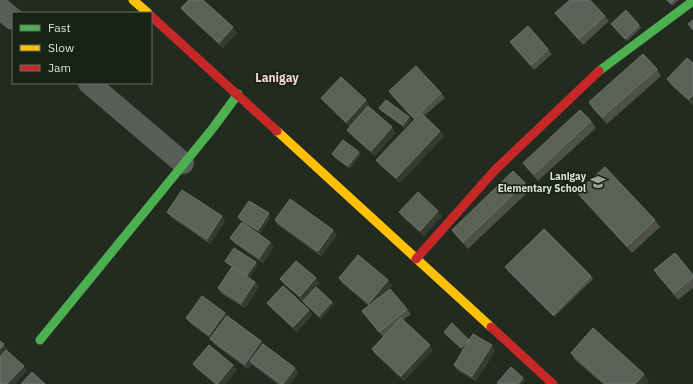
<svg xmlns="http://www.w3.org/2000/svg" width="693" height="384" viewBox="0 0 693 384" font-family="'IBM Plex Sans',sans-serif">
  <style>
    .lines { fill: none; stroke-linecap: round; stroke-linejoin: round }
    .street { stroke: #585d56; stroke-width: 22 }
    .fast { stroke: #4caf50; stroke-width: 9 }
    .slow { stroke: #ffc107; stroke-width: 9 }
    .jam { stroke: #c62828; stroke-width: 9 }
    .wall { fill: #4d5148 }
    .shaded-wall { fill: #363b31 }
    .building { fill: #5c6158; stroke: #70756c }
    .labels { text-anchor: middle; stroke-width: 3.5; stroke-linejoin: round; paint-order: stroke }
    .poi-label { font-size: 10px; font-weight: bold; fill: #dce4d9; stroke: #182413; text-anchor: end }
    .quarter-label { font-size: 12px; font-weight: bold; fill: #fbd7dc; stroke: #182413 }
  </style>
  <rect width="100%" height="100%" fill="#232a20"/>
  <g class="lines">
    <!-- street -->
    <g class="street">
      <path d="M0 8 13 19"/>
      <path d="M89 83 183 163"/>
    </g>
    <!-- fast -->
    <g class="fast">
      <path d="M599 71 693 1"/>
      <path d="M40 340 213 128 238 94"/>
    </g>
    <!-- slow -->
    <g class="slow">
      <path d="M133 0 148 13"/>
      <path d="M277 131 491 327"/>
    </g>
    <!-- jam -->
    <g class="jam">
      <path d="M151 16 277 131"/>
      <path d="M416 259 495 170 599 71"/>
      <path d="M491 327 553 384"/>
    </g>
  </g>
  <!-- wall -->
  <g class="wall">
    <path d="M666 0H679L672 6Z"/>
    <path d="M181 8 237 33 223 48 185 13Z"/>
    <path d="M555 13 605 16 609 21 583 45 559 18Z"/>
    <path d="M611 24 639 25 641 28 627 41Z"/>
    <path d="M510 42 548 49 552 54 534 70 514 47Z"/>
    <path d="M693 63V105L672 86 667 79Z"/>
    <path d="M657 69 661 76 607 124 593 109 589 102Z"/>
    <path d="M389 91 441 93 445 98 424 116 440 131 444 136 400 183 380 165 376 160 414 120 392 96Z"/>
    <path d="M321 98 369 105 368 107 395 133 375 156 351 135 347 130 350 127 325 103Z"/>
    <path d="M379 108 411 120 405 128 381 111Z"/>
    <path d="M591 121 596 128 538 181 528 170 523 163Z"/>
    <path d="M332 154H361L350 169 334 157Z"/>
    <path d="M525 183 530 190 468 249 457 237 452 230Z"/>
    <path d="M577 192 655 220 660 227 632 253 582 199Z"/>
    <path d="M438 211 442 216 424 236 403 217 399 212Z"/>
    <path d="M167 212 222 216 225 221 210 244 171 217Z"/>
    <path d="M271 216 260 233 240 220 238 217Z"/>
    <path d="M275 220 337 235 321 256 278 225Z"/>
    <path d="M230 238 270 242 274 247 263 263 234 243Z"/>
    <path d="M225 261 256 262 258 265 249 278 255 282 259 287 245 308 222 294 218 288 232 267 227 264Z"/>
    <path d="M505 267 591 276 593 279 554 317 507 270Z"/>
    <path d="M654 270 693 275V288L678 300 659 277Z"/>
    <path d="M339 278 388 280 392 286 388 291 407 309 411 314 403 320 433 350 404 381 375 354 372 349 383 337 362 311 369 306 342 283Z"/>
    <path d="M280 279 320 283 316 287 334 304 321 319 305 304 303 301 284 284Z"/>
    <path d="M267 303 309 310 312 315 297 332 271 308Z"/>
    <path d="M225 313 229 317 261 341 264 345 295 368 298 373 290 384H278L254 366 252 364 248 369 214 344 210 338 190 323 186 318Z"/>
    <path d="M444 332 470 340 495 351 476 381 457 370 454 365 463 350 446 335Z"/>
    <path d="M571 353 649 381 646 384H603L575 360Z"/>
    <path d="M193 364 233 365 237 370 225 384H215L197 369Z"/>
  </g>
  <!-- shaded-wall -->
  <g class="shaded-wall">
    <path d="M233 27 237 33 223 48 219 43Z"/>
    <path d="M693 95V105L689 99Z"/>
    <path d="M366 100 369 105 350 127 346 122Z"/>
    <path d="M409 117 411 120 405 128 403 125Z"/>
    <path d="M392 127 395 133 375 156 371 151Z"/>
    <path d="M440 131 444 136 400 183 396 178Z"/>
    <path d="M359 152 361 154 350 169 348 166Z"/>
    <path d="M438 211 442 216 424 236 420 231Z"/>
    <path d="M269 213 271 216 260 233 258 230Z"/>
    <path d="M222 216 225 221 210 244 207 239Z"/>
    <path d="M333 230 337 235 321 256 318 251Z"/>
    <path d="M270 242 274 247 263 263 259 258Z"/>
    <path d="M256 262 258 265 249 278 247 275Z"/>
    <path d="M316 278 320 283 304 301 300 296Z"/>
    <path d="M388 280 392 286 372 309 369 303Z"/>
    <path d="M255 282 259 287 245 308 241 303Z"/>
    <path d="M332 302 334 304 321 319 319 316Z"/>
    <path d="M309 310 312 315 297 332 293 327Z"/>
    <path d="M225 313 229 318 213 340 209 335Z"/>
    <path d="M469 340 463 351 461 348Z"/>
    <path d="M261 341 265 346 250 361 252 364 248 369 245 364Z"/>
    <path d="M4 344 8 349 0 358V349Z"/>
    <path d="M430 345 433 350 404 381 401 376Z"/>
    <path d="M492 345 495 351 476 381 472 376Z"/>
    <path d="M233 365 237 370 225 384H218Z"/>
    <path d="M24 366 27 371 15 384H7Z"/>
    <path d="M295 368 298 373 290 384H283Z"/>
    <path d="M644 374 649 381 646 384H635Z"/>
    <path d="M523 378 525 381 522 384H518Z"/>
  </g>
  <!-- building -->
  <g class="building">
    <path d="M189 0H203L233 27 219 43 181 8Z"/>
    <path d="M570 0H590L605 16 579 39 555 13Z"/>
    <path d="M667 0H674L670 3Z"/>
    <path d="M626 10 639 25 625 39 611 24Z"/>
    <path d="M693 20V30L688 24Z"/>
    <path d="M528 26 548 49 531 65 510 42Z"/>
    <path d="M643 54 657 69 602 117 589 102Z"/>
    <path d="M687 58 693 63V95L689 99 667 79Z"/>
    <path d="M416 66 441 93 414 118 389 91Z"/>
    <path d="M341 77 366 100 346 122 321 98Z"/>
    <path d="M386 100 409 117 403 125 379 108Z"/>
    <path d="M368 106 392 127 371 151 347 130Z"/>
    <path d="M580 110 591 121 534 174 523 163Z"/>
    <path d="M421 113 440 131 396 178 376 160Z"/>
    <path d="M343 140 359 152 348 166 332 154Z"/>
    <path d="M605 167 655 220 627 246 577 192Z"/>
    <path d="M513 171 525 183 463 242 452 230Z"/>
    <path d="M182 190 222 216 207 239 167 212Z"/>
    <path d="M418 192 438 211 420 231 399 212Z"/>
    <path d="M290 199 333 230 318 251 275 220Z"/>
    <path d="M249 201 269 213 258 230 238 217Z"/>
    <path d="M242 222 270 242 259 258 230 238Z"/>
    <path d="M544 229 591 276 553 315 505 267Z"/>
    <path d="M234 248 256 262 247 275 225 261Z"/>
    <path d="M675 253 693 275V277L674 293 654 270Z"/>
    <path d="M358 255 388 280 369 303 339 278Z"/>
    <path d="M296 261 316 278 300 296 280 279Z"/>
    <path d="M232 267 255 282 241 303 218 288Z"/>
    <path d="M283 286 309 310 293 327 267 303Z"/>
    <path d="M316 287 332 302 319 316 303 301Z"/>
    <path d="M390 289 407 309 379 332 362 311Z"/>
    <path d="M202 296 225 313 209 335 186 318Z"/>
    <path d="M227 316 261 341 245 364 210 339Z"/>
    <path d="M401 318 430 345 401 376 372 349Z"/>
    <path d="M452 323 469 340 461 348 444 332Z"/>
    <path d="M593 328 644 374 635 384H606L571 353Z"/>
    <path d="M473 334 492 345 472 376 454 365Z"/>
    <path d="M0 341 4 344 0 349Z"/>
    <path d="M263 344 295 368 283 384H282L250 361Z"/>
    <path d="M209 345 233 365 217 384 193 364Z"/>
    <path d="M6 350 24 366 7 384H1L0 383V357Z"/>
    <path d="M511 367 523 378 518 384H499L497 383Z"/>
    <path d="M32 372 45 384H21Z"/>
  </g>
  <!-- icons -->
  <defs>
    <g id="school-bare" transform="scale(1.2)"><path d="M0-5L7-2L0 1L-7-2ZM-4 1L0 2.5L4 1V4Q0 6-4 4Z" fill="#9ba398" stroke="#182413" stroke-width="2.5" paint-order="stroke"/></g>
  </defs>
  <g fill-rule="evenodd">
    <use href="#school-bare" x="598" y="182"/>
  </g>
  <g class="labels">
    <!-- poi labels -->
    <g class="poi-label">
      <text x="586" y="180">Lanigay<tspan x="586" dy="12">Elementary School</tspan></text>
    </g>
    <!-- quarter labels -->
    <g class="quarter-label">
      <text x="277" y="82">Lanigay</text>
    </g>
  </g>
  <!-- legend -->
  <rect x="12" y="12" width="140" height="72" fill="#182413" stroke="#667162"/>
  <rect x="20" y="25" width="20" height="6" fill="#4caf50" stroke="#667162"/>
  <text x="48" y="32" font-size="12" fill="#dce4d9">Fast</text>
  <rect x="20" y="45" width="20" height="6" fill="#ffc107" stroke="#667162"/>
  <text x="48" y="52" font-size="12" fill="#dce4d9">Slow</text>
  <rect x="20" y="65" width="20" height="6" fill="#c62828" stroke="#667162"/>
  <text x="48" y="72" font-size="12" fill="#dce4d9">Jam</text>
</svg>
